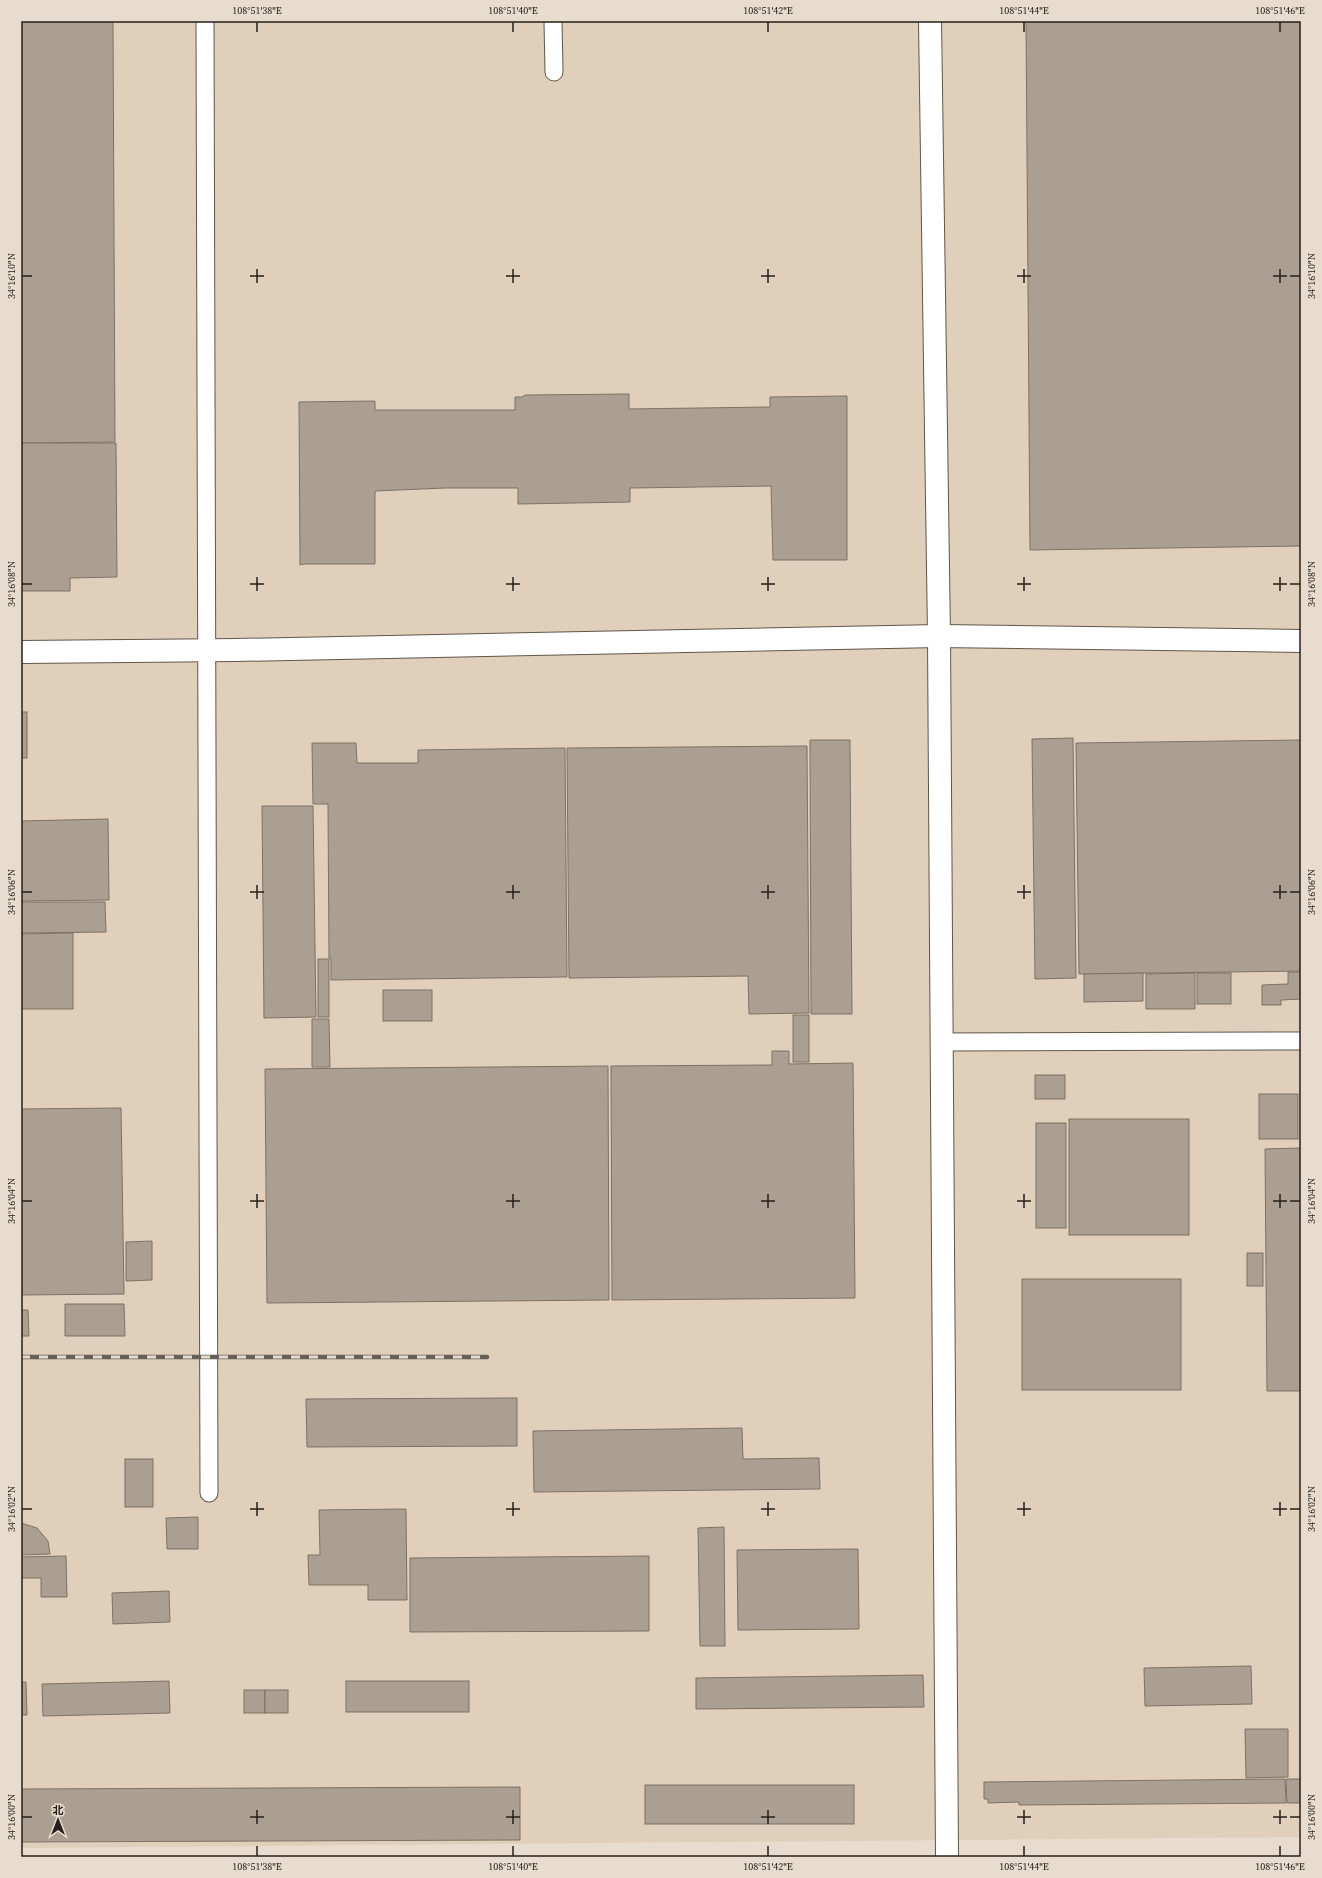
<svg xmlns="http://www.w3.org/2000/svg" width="1322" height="1878" viewBox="0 0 1322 1878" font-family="'Source Serif 4','Noto Sans SC',serif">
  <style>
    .built { fill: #e0cfba }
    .building { fill: #aa9f91; stroke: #7d7265 }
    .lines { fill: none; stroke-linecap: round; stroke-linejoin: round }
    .service-casing { stroke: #61564a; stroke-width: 19 }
    .minor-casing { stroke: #61564a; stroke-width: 24 }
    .service { stroke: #fff; stroke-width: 17 }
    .minor { stroke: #fff; stroke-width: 22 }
    .rail-casing { stroke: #665f57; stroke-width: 4.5 }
    .rail { stroke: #e8dcce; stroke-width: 3; stroke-dasharray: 9; stroke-linecap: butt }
    .ticks { fill: none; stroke: #25201b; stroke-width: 1.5 }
    .neatline { fill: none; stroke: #25201b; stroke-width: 1.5 }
    .ticks-label { font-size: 10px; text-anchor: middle; fill: #25201b }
  </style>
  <rect width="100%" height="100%" fill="#e8dcce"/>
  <!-- built -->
  <path class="built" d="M21 21H1301V1837L21 1848Z"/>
  <!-- building -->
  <g class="building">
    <path d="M21 21H113L115 442 21 443Z"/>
    <path d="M1026 21H1301V546L1030 550Z"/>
    <path d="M629 394V409L770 407V397L847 396V560H773L771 486 630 488V502L518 504V488H445L375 491V564H304L300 565 299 402 375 401V410H515V397H522L525 395Z"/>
    <path d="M21 443H116L117 577 70 578V591H21Z"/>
    <rect x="21" y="712" width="6" height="46"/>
    <path d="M1073 738 1076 978 1035 979 1032 739Z"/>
    <path d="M810 740H850L852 1014H811Z"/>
    <path d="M1301 740V971L1079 974 1076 743Z"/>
    <path d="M312 743H356L357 763H418V750L565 748 567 977 331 980V958H329L328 804H313Z"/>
    <path d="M807 746 809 1013 749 1014 748 976 569 978 567 748Z"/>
    <path d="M262 806H313L316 1017 264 1018Z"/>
    <path d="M108 819 109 900 21 901V821Z"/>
    <path d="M21 902H105L106 932 21 933Z"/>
    <path d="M73 933V1009H21V934Z"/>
    <rect x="318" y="959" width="11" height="58"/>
    <path d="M1288 972H1301V999L1281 1000V1005H1262V985L1288 984Z"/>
    <path d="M1143 973V1001L1084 1002V974Z"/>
    <path d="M1195 973V1009H1146V974Z"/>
    <rect x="1197" y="973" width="34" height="31"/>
    <rect x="383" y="990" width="49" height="31"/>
    <rect x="793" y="1015" width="16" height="47"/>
    <path d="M312 1019H329L330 1067H312Z"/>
    <path d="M772 1051H789V1064L853 1063 855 1298 612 1300 611 1066 772 1065Z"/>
    <path d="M608 1066 609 1300 267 1303 265 1069Z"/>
    <rect x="1035" y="1075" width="30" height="24"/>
    <rect x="1259" y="1094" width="39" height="45"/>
    <path d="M121 1108 124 1294 21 1295V1109Z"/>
    <rect x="1069" y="1119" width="120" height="116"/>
    <rect x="1036" y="1123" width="30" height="105"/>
    <path d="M1301 1148V1391H1267L1265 1149Z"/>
    <path d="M152 1241V1280L126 1281V1242Z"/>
    <rect x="1247" y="1253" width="16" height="33"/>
    <rect x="1022" y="1279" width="159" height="111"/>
    <path d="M65 1304H124L125 1336H65Z"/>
    <path d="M21 1310H28L29 1336H21Z"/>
    <path d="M517 1398V1446L307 1447 306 1399Z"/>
    <path d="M742 1428 743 1459 819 1458 820 1489 534 1492 533 1431Z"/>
    <rect x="125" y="1459" width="28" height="48"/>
    <path d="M406 1509 407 1600H368V1585H309L308 1555H320L319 1510Z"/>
    <path d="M198 1517V1549H167L166 1518Z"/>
    <path d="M21 1523 37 1528 48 1541 50 1554 21 1555Z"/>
    <path d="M724 1527 725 1646H700L698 1528Z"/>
    <path d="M858 1549 859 1629 738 1630 737 1550Z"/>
    <path d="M66 1556 67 1597H41V1578H21V1557Z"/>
    <path d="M649 1556V1631L410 1632V1558Z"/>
    <path d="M169 1591 170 1622 113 1624 112 1593Z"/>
    <path d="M1251 1666 1252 1704 1145 1706 1144 1668Z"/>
    <path d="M923 1675 924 1707 696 1709V1678Z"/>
    <path d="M169 1681 170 1713 43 1716 42 1684Z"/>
    <rect x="346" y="1681" width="123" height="31"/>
    <path d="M21 1682H26L27 1715H21Z"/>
    <rect x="244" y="1690" width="21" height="23"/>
    <rect x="265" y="1690" width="23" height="23"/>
    <path d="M1245 1729H1288V1777L1246 1778Z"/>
    <path d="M1285 1779 1286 1803 1019 1805V1802L988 1803V1799H984V1782Z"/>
    <path d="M1286 1779H1301V1803H1287Z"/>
    <rect x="645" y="1785" width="209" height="39"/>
    <path d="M520 1787V1840L21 1842V1789Z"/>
  </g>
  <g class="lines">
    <!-- service casing -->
    <g class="service-casing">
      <g id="service">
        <path d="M205 21 209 1493"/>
        <path d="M553 21 554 72"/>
        <path d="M941 1042 1301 1041"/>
      </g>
    </g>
    <!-- minor casing -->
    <g class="minor-casing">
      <g id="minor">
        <path d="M930 21 939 636 947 1857"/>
        <path d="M21 652 236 650 939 636 1301 641"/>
      </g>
    </g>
    <!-- service -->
    <use href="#service" class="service"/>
    <!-- minor -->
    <use href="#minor" class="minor"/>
    <!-- rail casing -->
    <g class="rail-casing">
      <path id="rail" d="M21 1357H487"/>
    </g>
    <!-- rail -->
    <use href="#rail" class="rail"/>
  </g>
  <!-- ticks -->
  <path class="ticks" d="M257 22V32M513 22V32M768 22V32M1024 22V32M1280 22V32M257 269V283M513 269V283M768 269V283M1024 269V283M1280 269V283M22 276H32M250 276H264M506 276H520M761 276H775M1017 276H1031M1273 276H1287M1290 276H1300M257 577V591M513 577V591M768 577V591M1024 577V591M1280 577V591M22 584H32M250 584H264M506 584H520M761 584H775M1017 584H1031M1273 584H1287M1290 584H1300M257 885V899M513 885V899M768 885V899M1024 885V899M1280 885V899M22 892H32M250 892H264M506 892H520M761 892H775M1017 892H1031M1273 892H1287M1290 892H1300M257 1194V1208M513 1194V1208M768 1194V1208M1024 1194V1208M1280 1194V1208M22 1201H32M250 1201H264M506 1201H520M761 1201H775M1017 1201H1031M1273 1201H1287M1290 1201H1300M257 1502V1516M513 1502V1516M768 1502V1516M1024 1502V1516M1280 1502V1516M22 1509H32M250 1509H264M506 1509H520M761 1509H775M1017 1509H1031M1273 1509H1287M1290 1509H1300M257 1810V1824M513 1810V1824M768 1810V1824M1024 1810V1824M1280 1810V1824M22 1817H32M250 1817H264M506 1817H520M761 1817H775M1017 1817H1031M1273 1817H1287M1290 1817H1300M257 1846V1856M513 1846V1856M768 1846V1856M1024 1846V1856M1280 1846V1856"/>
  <!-- border -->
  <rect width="1322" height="1878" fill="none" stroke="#e8dcce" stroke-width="44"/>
  <!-- north arrow -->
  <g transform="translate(58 1820)" stroke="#e8dcce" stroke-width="3" paint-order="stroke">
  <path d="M0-3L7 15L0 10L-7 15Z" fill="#25201b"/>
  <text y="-6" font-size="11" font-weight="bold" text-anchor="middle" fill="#25201b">北</text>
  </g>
  <rect x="22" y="22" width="1278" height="1834" class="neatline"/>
  <g class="ticks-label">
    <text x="257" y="14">108°51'38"E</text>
    <text x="513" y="14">108°51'40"E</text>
    <text x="768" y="14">108°51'42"E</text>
    <text x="1024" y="14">108°51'44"E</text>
    <text x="1280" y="14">108°51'46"E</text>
    <text transform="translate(11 276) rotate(-90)" y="4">34°16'10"N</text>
    <text transform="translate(1311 276) rotate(-90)" y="4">34°16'10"N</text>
    <text transform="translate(11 584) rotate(-90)" y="4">34°16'08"N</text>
    <text transform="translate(1311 584) rotate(-90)" y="4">34°16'08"N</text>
    <text transform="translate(11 892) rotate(-90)" y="4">34°16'06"N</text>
    <text transform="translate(1311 892) rotate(-90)" y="4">34°16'06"N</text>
    <text transform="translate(11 1201) rotate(-90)" y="4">34°16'04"N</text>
    <text transform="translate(1311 1201) rotate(-90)" y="4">34°16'04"N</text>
    <text transform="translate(11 1509) rotate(-90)" y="4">34°16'02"N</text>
    <text transform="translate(1311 1509) rotate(-90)" y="4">34°16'02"N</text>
    <text transform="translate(11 1817) rotate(-90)" y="4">34°16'00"N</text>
    <text transform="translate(1311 1817) rotate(-90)" y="4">34°16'00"N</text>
    <text x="257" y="1870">108°51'38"E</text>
    <text x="513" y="1870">108°51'40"E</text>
    <text x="768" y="1870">108°51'42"E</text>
    <text x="1024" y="1870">108°51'44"E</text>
    <text x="1280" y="1870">108°51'46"E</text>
  </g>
</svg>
